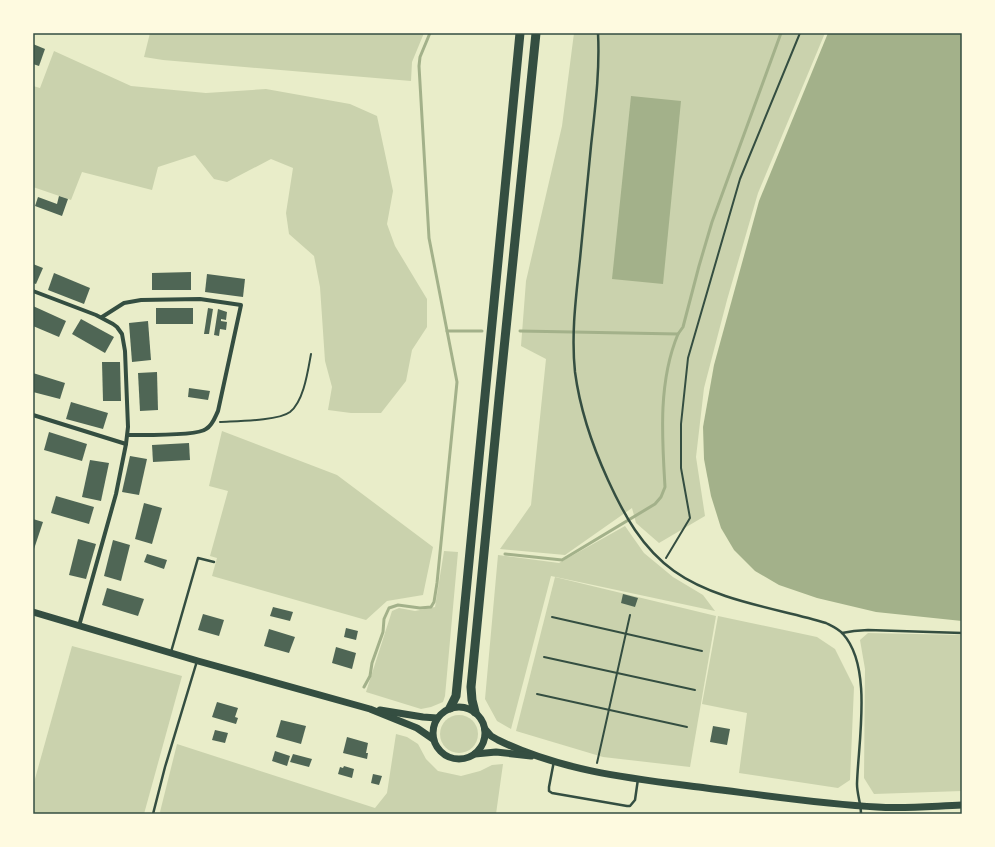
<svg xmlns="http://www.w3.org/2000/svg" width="995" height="847" viewBox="0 0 995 847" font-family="'DM Sans',sans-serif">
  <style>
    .green { fill: #cad2ad }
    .water { fill: #a3b18a }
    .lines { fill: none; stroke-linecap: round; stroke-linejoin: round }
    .stream { stroke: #a3b18a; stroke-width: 3 }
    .building { fill: #4f6655 }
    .path { stroke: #344e41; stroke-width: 2 }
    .service { stroke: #344e41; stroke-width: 2.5 }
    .minor { stroke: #344e41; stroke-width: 4 }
    .secondary { stroke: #344e41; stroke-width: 7 }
    .motorway { stroke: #344e41; stroke-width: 9 }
    .neatline { fill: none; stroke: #344e41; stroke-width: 1.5 }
  </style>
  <rect width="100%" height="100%" fill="#e9edc9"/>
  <!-- green -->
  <g class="green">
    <path d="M150 33H424L412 62 411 81 163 60 144 57Z"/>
    <path d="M574 33H825L758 193 727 300 704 388 696 457 705 516 659 543 636 523 632 508 565 555 500 549 531 505 546 359 521 346 526 281 562 126Z"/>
    <path d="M54 51 131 86 206 93 266 89 350 104 377 116 393 191 387 224 395 246 427 299V327L412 350 406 381 381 413H351L328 410 332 387 325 361 320 287 314 256 289 234 286 213 293 168 271 159 227 182 214 179 195 155 158 167 152 190 82 172 71 200 33 187V86L40 88Z"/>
    <path d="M222 431 337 475 433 547 423 595 387 601 366 620 212 576 217 558 210 556 228 491 209 486Z"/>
    <path d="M625 526 644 553 673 577 703 595 715 611 551 576 511 729 497 721 485 699 498 555 559 563Z"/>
    <path d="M444 551 458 552 445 696 443 702 431 707 421 709 366 692 392 611 399 608 415 611 435 607Z"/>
    <path d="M555 577 716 616 690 767 603 757 516 731Z"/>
    <path d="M718 616 817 637 835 649 854 687 850 780 838 788 739 773 747 713 702 704Z"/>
    <path d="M868 633 962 635V791L874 794 864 778 865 669 860 640Z"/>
    <path d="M72 646 182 676 144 814H33V786Z"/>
    <circle cx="459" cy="734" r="19"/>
    <path d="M396 734 407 737 418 744 426 759 438 771 461 776 480 771 492 765 503 764 496 814H161L160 812 177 744 375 808 387 793Z"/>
  </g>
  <!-- water -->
  <g class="water">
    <path d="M828 33H962V621L876 612 817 598 779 585 755 571 734 550 721 528 711 496 704 459 703 427 714 365 759 201Z"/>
    <path d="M631 96 681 101 663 284 612 279Z"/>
  </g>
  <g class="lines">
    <!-- stream -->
    <g class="stream">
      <path d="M447 331H482"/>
      <path d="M520 331 678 334 683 327 699 266 712 222 781 33"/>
      <path d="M505 554 562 560 655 504 661 497 665 487C662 437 658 382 678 334"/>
      <path d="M364 687 370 676 372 663 383 632 384 619 389 608 398 605 420 608 431 607 434 602 437 583 457 382 429 238 419 66 420 57 430 33"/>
    </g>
  </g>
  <!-- building -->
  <g class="building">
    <path d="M33 44 45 49 39 66 33 64Z"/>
    <path d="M59 196 68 199 62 216 35 206 38 197 57 204Z"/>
    <path d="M33 264 43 268 36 284 33 283Z"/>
    <path d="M191 272V290H152V273Z"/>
    <path d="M54 273 90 288 84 304 48 290Z"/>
    <path d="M207 274 245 279 243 297 205 292Z"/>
    <path d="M33 306 66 321 59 337 33 326Z"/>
    <rect x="156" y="308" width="37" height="16"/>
    <path d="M208 308 213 309 209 334H204Z"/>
    <path d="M218 309 227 312 226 320 221 319V321L227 322 226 330 220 329 219 336 214 335Z"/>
    <path d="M81 319 114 337 105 353 72 334Z"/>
    <path d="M148 321 151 360 132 362 129 323Z"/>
    <path d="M102 362H120L121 401H103Z"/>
    <path d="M157 372 158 410 140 411 138 373Z"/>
    <path d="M33 373 65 383 60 399 33 392Z"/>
    <path d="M189 388 210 391 208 400 188 397Z"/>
    <path d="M71 402 108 413 103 429 66 419Z"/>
    <path d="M49 432 87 444 82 461 44 450Z"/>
    <path d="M189 443 190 460 153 462 152 445Z"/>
    <path d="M130 456 147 459 139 495 122 492Z"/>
    <path d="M90 460 109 463 101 501 82 497Z"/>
    <path d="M56 496 94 507 89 524 51 513Z"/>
    <path d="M144 503 162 508 152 544 135 539Z"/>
    <path d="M33 519 43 522 33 552Z"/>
    <path d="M78 539 96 544 86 579 69 575Z"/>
    <path d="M113 540 130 545 121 581 104 576Z"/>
    <path d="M147 554 167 560 164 569 144 562Z"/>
    <path d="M107 588 144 599 138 616 102 605Z"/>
    <path d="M623 594 638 598 635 607 621 603Z"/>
    <path d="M273 607 293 612 290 621 270 616Z"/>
    <path d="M203 614 224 620 219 636 198 630Z"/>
    <path d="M346 628 358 631 356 640 344 637Z"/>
    <path d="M269 629 295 637 289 653 264 646Z"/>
    <path d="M336 647 356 653 352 669 332 663Z"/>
    <path d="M217 702 238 708 235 717 238 718 236 724 212 717Z"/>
    <path d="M281 720 306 726 301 744 276 737Z"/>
    <path d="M713 726 730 729 727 745 710 742Z"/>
    <path d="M215 730 228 733 225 743 212 740Z"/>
    <path d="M347 737 368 743 366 753H368L367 759 343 753Z"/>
    <path d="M275 751 290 756 287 766 272 761Z"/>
    <path d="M293 754 312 759 309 767 290 762Z"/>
    <path d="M344 766 354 769 352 778 338 774 340 767 343 768Z"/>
    <path d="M373 774 382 776 379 785 371 783Z"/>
  </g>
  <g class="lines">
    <!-- path -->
    <g class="path">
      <path d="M220 422C236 421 278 421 290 412 304 401 308 370 311 354"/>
      <path d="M666 558 690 518 681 468V424L688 358 740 179 800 33"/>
      <path d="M552 617 702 651"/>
      <path d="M544 657 695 690"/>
      <path d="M537 694 687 727"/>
      <path d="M597 763 630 615"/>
    </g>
    <!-- service -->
    <g class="service">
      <path d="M598 33C600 71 595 109 591 146 587 184 584 221 580 259 576 297 571 334 575 372 580 410 592 445 608 480 624 515 642 548 674 571 716 601 776 608 826 623 832 626 839 629 843 634 873 667 858 743 857 784 857 794 861 804 861 814"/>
      <path d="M842 633 854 631 868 630 962 633"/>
      <path d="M171 652 198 558 214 562"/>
      <path d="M554 761 549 787V791L552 793 627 806H630L635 800 638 779"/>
      <path d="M153 814 165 767 197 661"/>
    </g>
    <!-- minor -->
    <g class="minor">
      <path d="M33 291 96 315 113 324 117 327 122 334 125 351 128 427 126 444 116 494 79 626"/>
      <path d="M102 317 124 303 141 300 200 299 241 305 218 411C215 417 213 425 206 429 198 436 141 435 128 435"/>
      <path d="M33 415 126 444"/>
    </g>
    <!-- secondary -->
    <g class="secondary">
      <path d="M33 612 198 661 370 709 417 728 433 739"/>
      <circle cx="459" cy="733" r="26"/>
      <path d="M380 710 423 717 437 718"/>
      <path d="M485 729 491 736 498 740C563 772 636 779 706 788 762 795 821 804 877 807 905 809 934 806 962 805"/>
      <path d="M475 754 496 752 531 756"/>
    </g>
    <!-- motorway -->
    <g class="motorway">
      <path d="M450 708 456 696 457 686 520 33"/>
      <path d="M475 712 472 700 471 687 499 398 536 33"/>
    </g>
  </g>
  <!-- border -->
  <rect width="995" height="847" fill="none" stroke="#fefae0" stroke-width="68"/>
  <rect x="34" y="34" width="927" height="779" class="neatline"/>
</svg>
